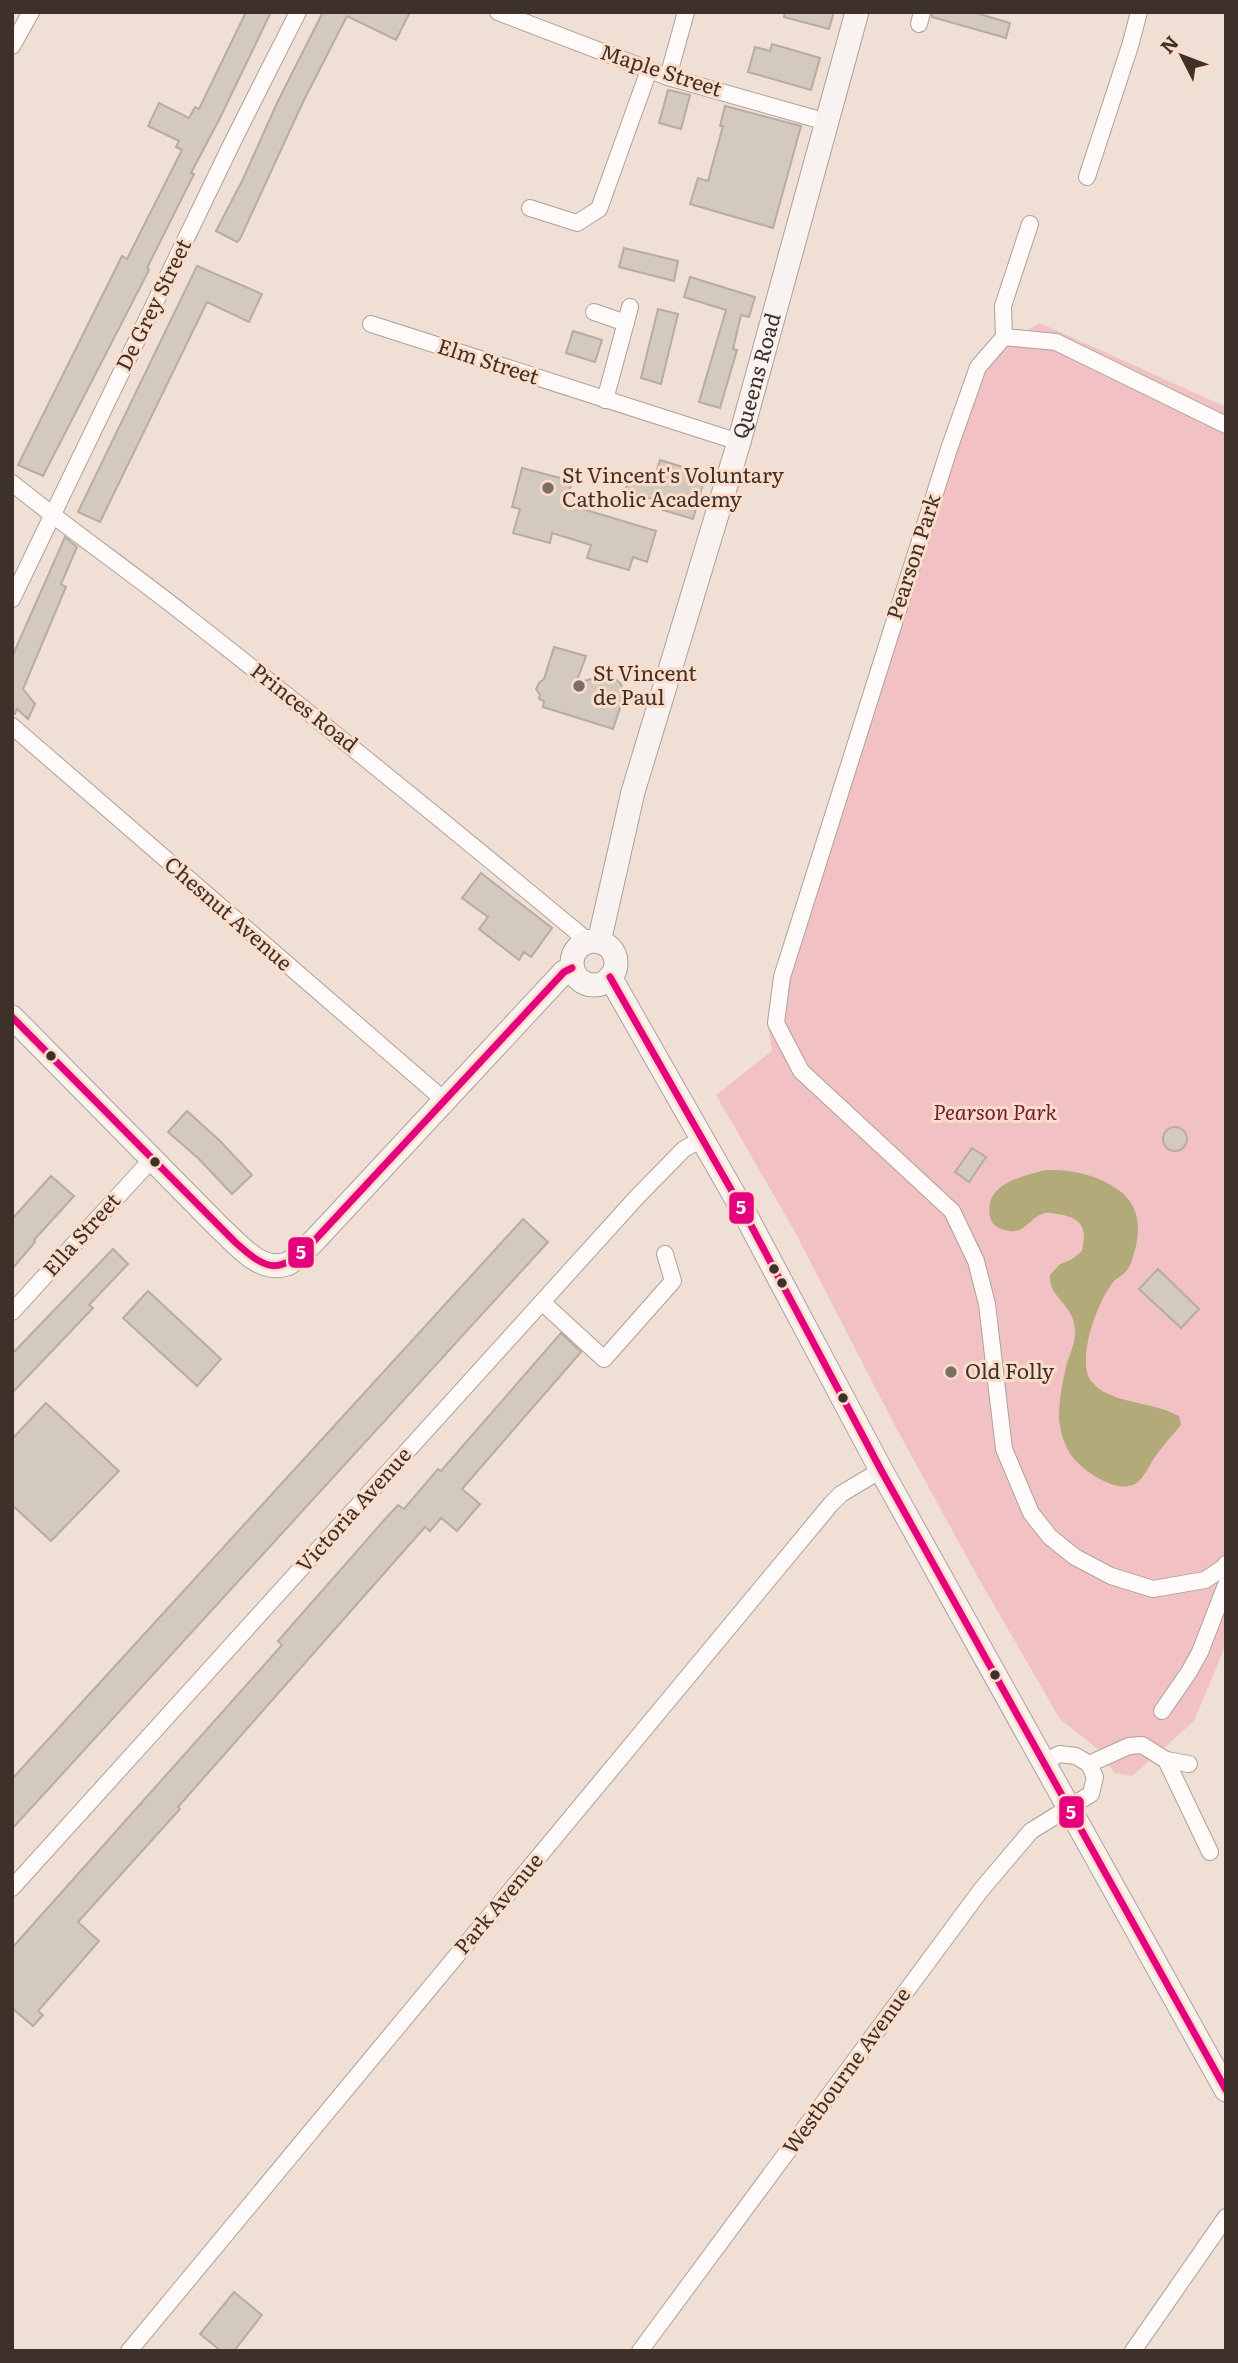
<svg xmlns="http://www.w3.org/2000/svg" width="1238" height="2363" viewBox="0 0 1238 2363" font-family="Literata,serif">
  <style>
    .green { fill: #f2c1c4 }
    .water { fill: #b2aa78 }
    .building { fill: #d3c9be; stroke: #b7aca2; stroke-width: 2 }
    .lines { fill: none; stroke-linecap: round; stroke-linejoin: round }
    .street-casing { stroke: #aea199; stroke-width: 18 }
    .secondary-casing { stroke: #aea199; stroke-width: 25 }
    .street { stroke: #fdfaf9; stroke-width: 16 }
    .secondary { stroke: #f8f3f1; stroke-width: 23 }
    .bus-1-casing { stroke: #fbddc9; stroke-width: 12 }
    .bus-1 { stroke: #e5007d; stroke-width: 7 }
    .poi-dot { fill: #7c6e66; stroke: #fbddc9; stroke-width: 2.5 }
    .bus-dot { fill: #3d312a; stroke: #fbddc9; stroke-width: 2.5 }
    .labels { text-anchor: middle; stroke-width: 6; stroke-linejoin: round; paint-order: stroke }
    .street-label { font-size: 21px; fill: #3d312a; stroke: #fbddc9 }
    .poi-label { font-size: 21px; fill: #3d312a; stroke: #fbddc9; text-anchor: start }
    .park-label { font-size: 21px; font-style: italic; fill: #701a36; stroke: #fbddc9 }
    .line-badge { stroke: #fbddc9; stroke-width: 2.5 }
    .badge-label { font-size: 19px; text-anchor: middle; font-weight: bold; fill: #fff }
  </style>
  <rect width="100%" height="100%" fill="#f0dfd4"/>
  <!-- green -->
  <path class="green" d="M1040 323 1226 407V1644L1194 1721 1132 1776 1114 1773 1099 1750 1060 1719 980 1581 894 1424 795 1232 716 1095 772 1051 768 1025 966 380 1006 342Z"/>
  <!-- water -->
  <path class="water" d="M1045 1170C1070 1169 1096 1174 1117 1189 1140 1204 1142 1231 1133 1256 1132 1260 1130 1267 1127 1270 1123 1276 1115 1278 1111 1285 1097 1304 1076 1360 1091 1381 1108 1404 1153 1401 1179 1416L1181 1425C1173 1435 1164 1444 1157 1454 1151 1462 1146 1474 1139 1481 1120 1499 1077 1468 1068 1450 1063 1442 1060 1428 1059 1419 1059 1401 1062 1384 1066 1367 1069 1355 1076 1342 1075 1331 1074 1303 1048 1298 1050 1275L1060 1264 1071 1260 1082 1251C1086 1231 1085 1220 1063 1215 1056 1214 1049 1211 1042 1214 1027 1220 1024 1236 1005 1230 997 1228 992 1225 990 1217 984 1183 1021 1177 1045 1170Z"/>
  <!-- building -->
  <g class="building">
    <path d="M246 12H271L220 118 191 173 194 174 147 268 149 270 43 476 18 465 122 256 127 259 182 150 176 147 179 141 148 126 159 103 189 118 195 107 199 109Z"/>
    <path d="M323 12H410L396 40 347 16 303 102 240 239 237 242 216 231 243 179 277 103Z"/>
    <path d="M785 12H834L829 29 784 17Z"/>
    <path d="M932 12H973L1010 23 1006 38 932 17Z"/>
    <path d="M772 44 820 58 811 90 748 72 755 47 770 51Z"/>
    <path d="M668 90 690 95 681 129 659 123Z"/>
    <path d="M725 106 801 126 773 228 690 204 698 178 708 181 723 126H720Z"/>
    <path d="M624 248 678 261 674 281 619 267Z"/>
    <path d="M197 266 262 294 249 322 207 302 100 522 78 512Z"/>
    <path d="M690 277 755 297 749 317 741 315 733 349 737 350 720 408 699 402 726 310 684 297Z"/>
    <path d="M658 309 678 314 661 384 641 378Z"/>
    <path d="M573 331 602 340 595 362 566 353Z"/>
    <path d="M660 460 706 474 693 519 653 507 656 500 625 491 631 472 654 479Z"/>
    <path d="M522 468 572 481 566 504 656 531 647 562 633 557 629 570 587 558 591 545 552 533 550 543 513 533 520 509 512 507Z"/>
    <path d="M65 537 77 547 61 584 66 587 23 689 35 704 28 719 17 709 15 714H12V657Z"/>
    <path d="M554 647 586 656 576 683 610 674 621 684 624 696 613 729 543 707 544 701 539 699 540 695 536 689 539 683 544 679Z"/>
    <path d="M481 873 552 928 531 957 524 952 519 960 479 929 488 917 462 898Z"/>
    <path d="M187 1111 220 1141 252 1175 232 1194 198 1158 168 1132Z"/>
    <circle cx="1175" cy="1139" r="12"/>
    <path d="M972 1148 986 1157 969 1182 955 1172Z"/>
    <path d="M51 1176 74 1196 34 1240 35 1242 12 1269V1219Z"/>
    <path d="M523 1219 548 1242 12 1829V1779Z"/>
    <path d="M113 1249 128 1264 89 1305 93 1308 12 1393V1354Z"/>
    <path d="M1158 1269 1199 1309 1181 1328 1139 1289Z"/>
    <path d="M148 1291 221 1359 197 1386 123 1318Z"/>
    <path d="M561 1333 581 1352 462 1489 480 1504 457 1531 441 1518 430 1531 425 1527 178 1807 180 1809 78 1922 99 1941 38 2011 43 2015 33 2026 12 2008V1948L282 1645 278 1641 386 1518 398 1505 404 1509 438 1469 441 1471Z"/>
    <circle cx="951" cy="1372" r="7"/>
    <path d="M46 1403 119 1471 51 1541 12 1505V1439Z"/>
    <path d="M234 2292 262 2315 234 2351H221L200 2334Z"/>
  </g>
  <g class="lines">
    <!-- street casing -->
    <g class="street-casing">
      <g id="street">
        <path d="M498 12 668 77 827 122"/>
        <path d="M919 24 922 12"/>
        <path d="M12 46 31 12"/>
        <path d="M668 77 686 12"/>
        <path d="M1087 177 1130 46 1139 12"/>
        <path d="M530 208 577 223 599 209 649 70"/>
        <path d="M594 312 626 323"/>
        <path d="M371 324 739 442"/>
        <path d="M1004 337 1003 306 1030 224"/>
        <path d="M605 400 630 307"/>
        <path d="M1226 425 1056 342 1004 337 978 367 949 449 782 977 776 1023 801 1071 952 1211 976 1261 987 1304 1004 1449 1031 1513 1050 1537 1075 1557 1111 1576 1153 1589 1205 1580 1223 1568 1226 1564"/>
        <path d="M12 483C70 530 131 572 189 618 324 724 457 832 589 942"/>
        <path d="M12 599 234 139 298 12"/>
        <path d="M12 726 444 1100"/>
        <path d="M542 1302 604 1359 673 1281 665 1254"/>
        <path d="M12 1312 152 1159"/>
        <path d="M1162 1711 1189 1672 1200 1652 1226 1585"/>
        <path d="M1166 1760 1189 1764"/>
        <path d="M1089 1764 1129 1746 1142 1745 1166 1760 1210 1852"/>
        <path d="M12 1888 637 1197 684 1149 702 1139"/>
        <path d="M129 2351 831 1504 841 1494 881 1470"/>
        <path d="M640 2351 981 1890 1031 1831 1091 1794 1095 1777 1089 1764 1076 1756 1060 1754 1045 1761"/>
        <path d="M1133 2351 1226 2217"/>
      </g>
    </g>
    <!-- secondary casing -->
    <g class="secondary-casing">
      <g id="secondary">
        <circle cx="594" cy="963" r="22"/>
        <path id="s1" d="M599 942 633 792 739 442 857 12"/>
        <path d="M610 977 745 1214 881 1470 1226 2090"/>
        <path d="M12 1017 221 1229C239 1245 260 1273 287 1264 296 1260 305 1249 313 1242L564 972 572 968"/>
      </g>
    </g>
    <!-- street -->
    <use href="#street" class="street"/>
    <!-- secondary -->
    <use href="#secondary" class="secondary"/>
    <!-- bus-1 casing -->
    <g class="bus-1-casing">
      <g id="bus-1">
        <path d="M610 977 745 1214 881 1470 1226 2090"/>
        <path d="M12 1017 235 1242C270 1274 280 1273 313 1242L564 972 572 968"/>
      </g>
    </g>
    <!-- bus-1 -->
    <use href="#bus-1" class="bus-1"/>
  </g>
  <!-- markers -->
  <g class="poi-dot">
    <circle cx="548" cy="488" r="7"/>
    <circle cx="579" cy="686" r="7"/>
    <circle cx="951" cy="1372" r="7"/>
  </g>
  <g class="bus-dot">
    <circle cx="51" cy="1056" r="6"/>
    <circle cx="155" cy="1162" r="6"/>
    <circle cx="774" cy="1269" r="6"/>
    <circle cx="782" cy="1283" r="6"/>
    <circle cx="843" cy="1398" r="6"/>
    <circle cx="995" cy="1675" r="6"/>
  </g>
  <g class="labels">
    <!-- street labels -->
    <g class="street-label">
      <text transform="translate(661 71) rotate(18)" y="7">Maple Street</text>
      <text transform="translate(154 305) rotate(-64)" y="7">De Grey Street</text>
      <text transform="translate(488 362) rotate(18)" y="7">Elm Street</text>
      <text dy="7" stroke="none"><textPath href="#s1" startOffset="588">Queens Road</textPath></text>
      <text transform="translate(914 557) rotate(-72)" y="7">Pearson Park</text>
      <text transform="translate(304 708) rotate(38)" y="7">Princes Road</text>
      <text transform="translate(228 914) rotate(41)" y="7">Chesnut Avenue</text>
      <text transform="translate(82 1235) rotate(-48)" y="7">Ella Street</text>
      <text transform="translate(354 1510) rotate(-48)" y="7">Victoria Avenue</text>
      <text transform="translate(499 1904) rotate(-50)" y="7">Park Avenue</text>
      <text transform="translate(847 2071) rotate(-54)" y="7">Westbourne Avenue</text>
    </g>
    <!-- poi labels -->
    <g class="poi-label">
      <text x="562" y="483">St Vincent's Voluntary<tspan x="562" dy="24">Catholic Academy</tspan></text>
      <text x="593" y="681">St Vincent<tspan x="593" dy="24">de Paul</tspan></text>
      <text x="965" y="1379">Old Folly</text>
    </g>
    <!-- park labels -->
    <g class="park-label">
      <text x="995" y="1120">Pearson Park</text>
    </g>
  </g>
  <g class="line-badge">
    <rect x="728" y="1191" width="27" height="34" rx="7" fill="#e5007d"/>
    <rect x="287" y="1236" width="28" height="33" rx="7" fill="#e5007d"/>
    <rect x="1058" y="1795" width="27" height="34" rx="7" fill="#e5007d"/>
  </g>
  <g class="badge-label">
    <text x="741" y="1214">5</text>
    <text x="301" y="1259">5</text>
    <text x="1071" y="1819">5</text>
  </g>
  <!-- border -->
  <rect width="1238" height="2363" fill="none" stroke="#3d312a" stroke-width="28"/>
  <!-- north arrow -->
  <g transform="translate(1182 56) rotate(312)" stroke="#fbddc9" stroke-width="5" paint-order="stroke">
  <path d="M0-5L12 26L0 18L-12 26Z" fill="#3d312a"/>
  <text y="-10" font-size="19" font-weight="bold" text-anchor="middle" fill="#3d312a">N</text>
  </g>
</svg>
